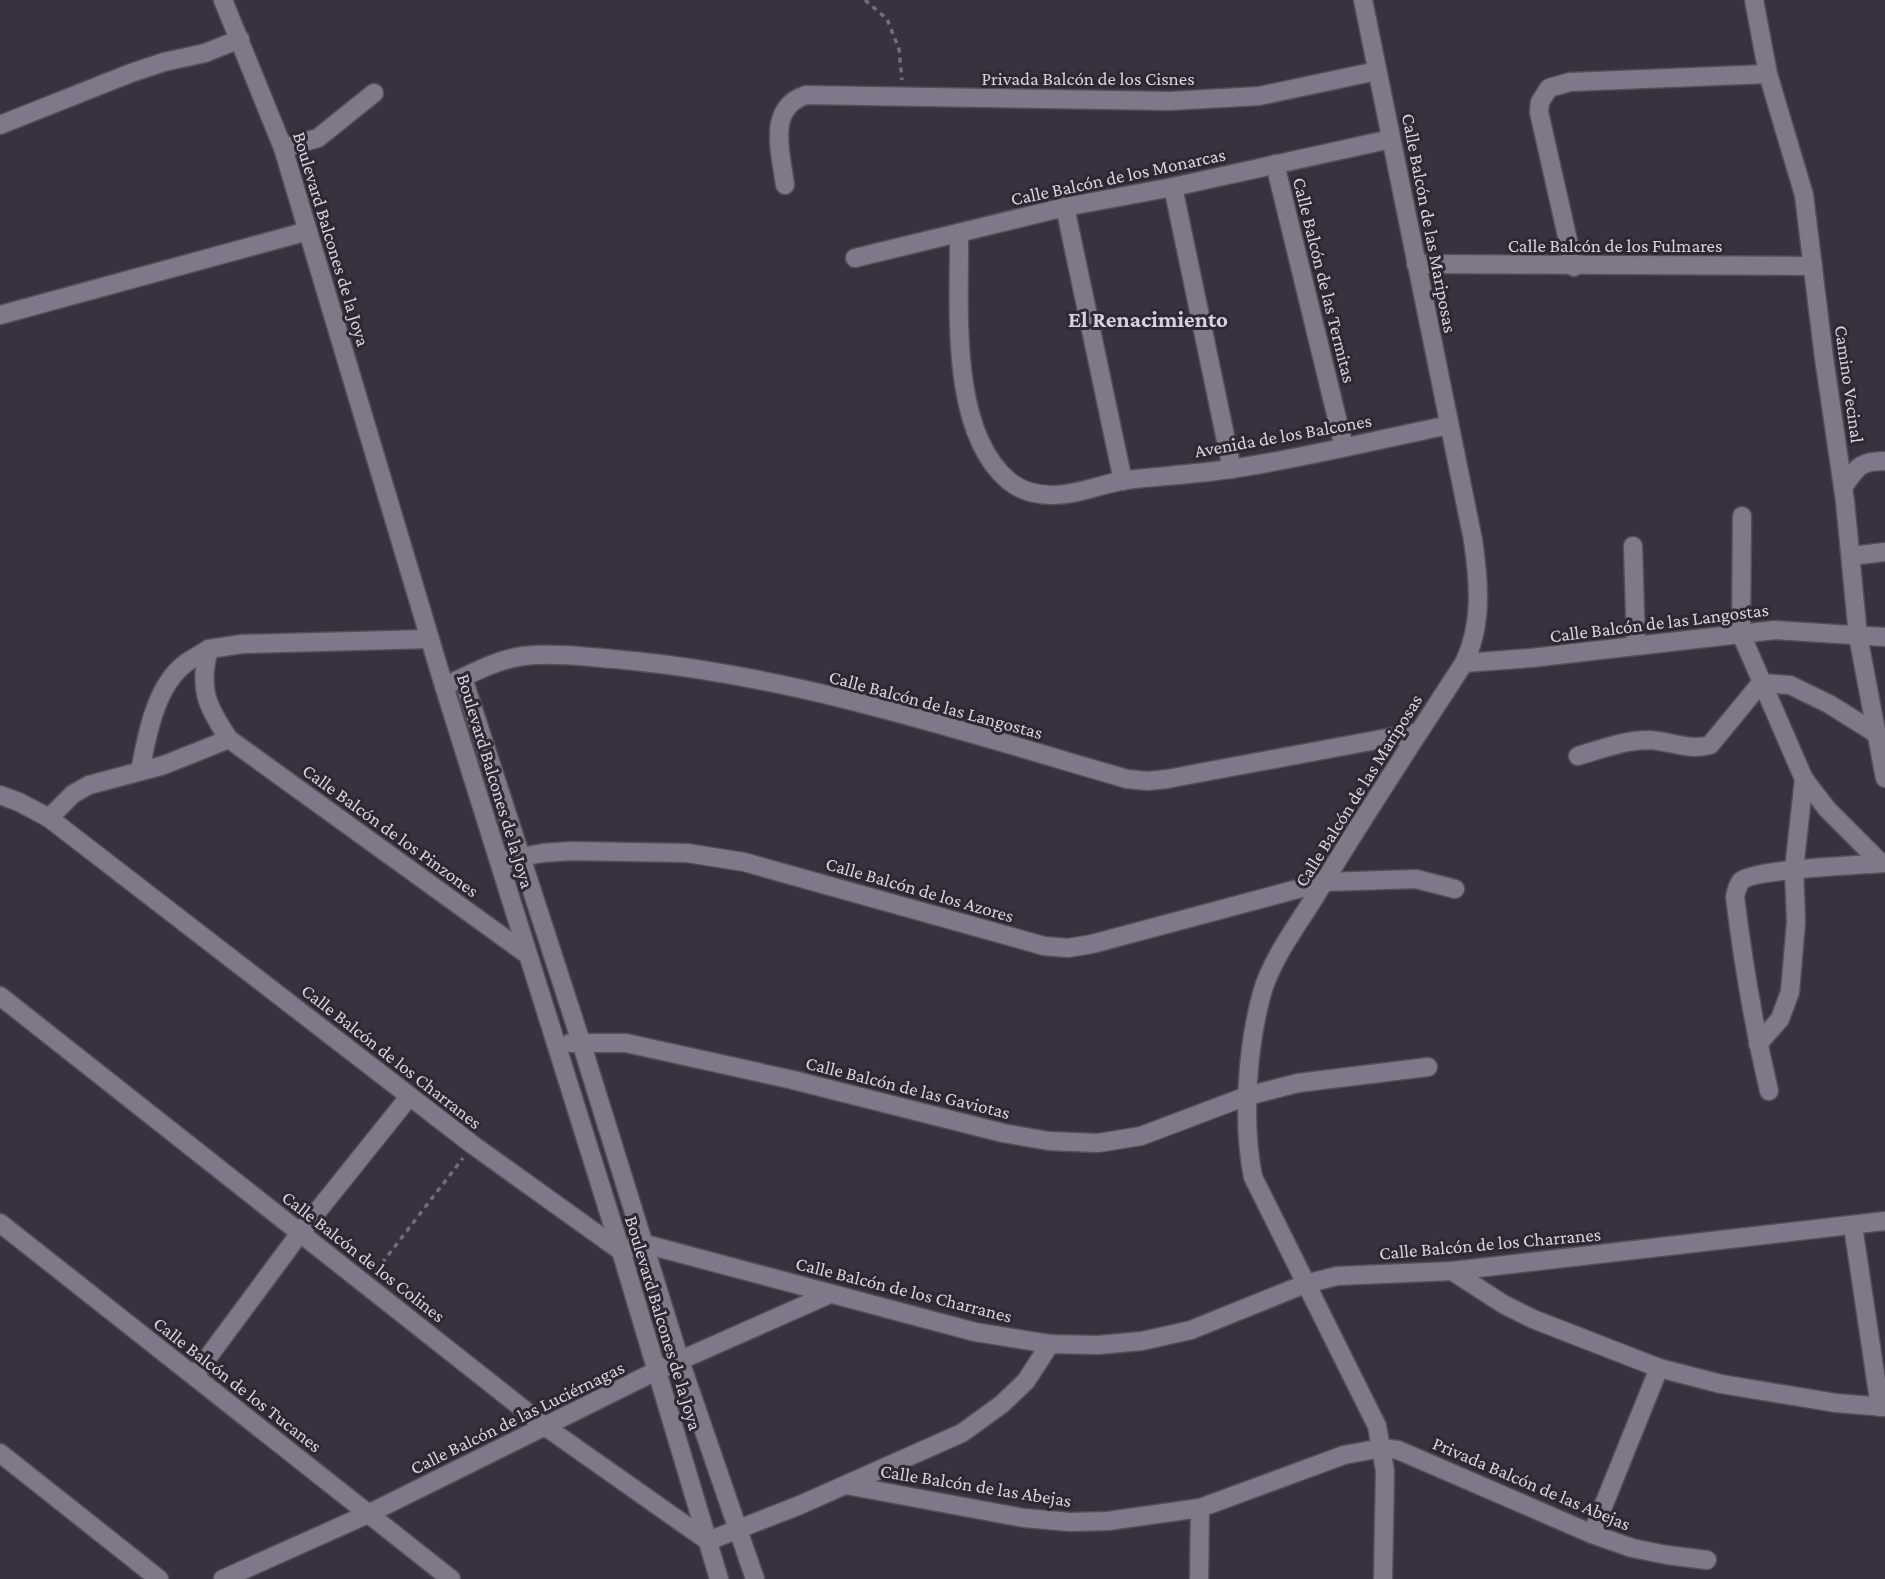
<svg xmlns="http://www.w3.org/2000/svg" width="1885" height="1579" viewBox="0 0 1885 1579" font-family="'Crimson Pro',serif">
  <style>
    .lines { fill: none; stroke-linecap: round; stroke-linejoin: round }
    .minor-casing { stroke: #544e59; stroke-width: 21 }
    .path { stroke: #736d7a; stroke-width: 3.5; stroke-dasharray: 5 5; stroke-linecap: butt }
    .minor { stroke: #807888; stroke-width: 18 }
    .labels { text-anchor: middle; stroke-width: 6; stroke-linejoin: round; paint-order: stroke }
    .street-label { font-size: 19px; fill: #d8d4dd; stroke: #2e2835 }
    .quarter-label { font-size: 23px; font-weight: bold; fill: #d8d0e2; stroke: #2e2835 }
  </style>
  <rect width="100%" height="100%" fill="#383240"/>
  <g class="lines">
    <!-- minor casing -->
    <g class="minor-casing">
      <g id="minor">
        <path d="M223 0 283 148 444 686 621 1251 719 1579"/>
        <path d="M1363 0 1473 540C1479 582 1483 624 1464 663 1414 740 1363 817 1316 895 1297 926 1272 958 1262 993 1247 1048 1242 1122 1253 1177L1377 1426 1385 1471 1383 1579"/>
        <path d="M1754 0 1768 74 1804 195 1824 358 1845 501 1858 636 1885 778"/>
        <path d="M0 125 131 73 164 62 205 53 240 39"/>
        <path d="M283 148 318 138 374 93"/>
        <path d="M1275 164 1344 447"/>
        <path d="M785 185C781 153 766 108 806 95L1170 101 1259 96 1377 71"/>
        <path d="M1173 187 1232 469"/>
        <path d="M1065 207 1123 481"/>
        <path d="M959 233C960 304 948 430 1009 481 1021 491 1037 495 1053 495 1078 495 1101 484 1126 480 1161 476 1196 474 1231 469 1304 458 1377 440 1449 425"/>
        <path d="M855 258 1065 207 1173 187 1391 139"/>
        <path d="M1416 264 1813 266"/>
        <path d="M1574 267 1539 112 1540 102 1549 88 1570 82 1768 74"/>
        <path d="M0 315 308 231"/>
        <path d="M1843 487C1857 468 1859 461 1885 461"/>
        <path d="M1742 516 1741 634 1804 779 1827 809 1881 863"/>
        <path d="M1633 546 1636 646"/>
        <path d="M1852 556 1885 552"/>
        <path d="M430 639 242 644 209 649C198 688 207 707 229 739L528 955"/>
        <path d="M1464 663 1531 658 1775 630 1885 637"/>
        <path d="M463 678 581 1042 680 1361 755 1579"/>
        <path d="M444 686C470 675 494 660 523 656 556 652 600 658 634 661 802 678 965 732 1127 779L1148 781 1167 779 1419 732"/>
        <path d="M1578 756C1601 749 1625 740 1649 740 1670 741 1690 751 1710 745L1761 683 1790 685 1829 704 1877 734"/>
        <path d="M140 771C147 736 155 686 186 663 193 658 201 654 209 649"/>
        <path d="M0 795 19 802 49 818 73 794 89 785 164 765 229 739"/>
        <path d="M49 818 473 1145 621 1251 645 1244 975 1332 1050 1344 1098 1345 1142 1341 1191 1330 1305 1284 1337 1276 1452 1271 1885 1221"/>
        <path d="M499 861 543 853 571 851 687 853 744 862 1044 946 1068 948 1092 944 1324 882 1416 879 1455 889"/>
        <path d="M0 996 546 1427 708 1541 800 1505 962 1433 1002 1404 1026 1381 1050 1344"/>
        <path d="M570 1043H626L793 1080 1003 1133 1049 1141 1098 1143 1141 1136 1247 1096 1298 1083 1428 1067"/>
        <path d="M1758 1044 1780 1019 1790 992 1796 922 1794 869 1804 779"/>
        <path d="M1769 1091C1754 1027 1743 962 1735 897 1736 892 1738 885 1741 881 1754 869 1862 865 1885 863"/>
        <path d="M0 1223 451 1579"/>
        <path d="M1853 1226 1880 1407"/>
        <path d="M1452 1271 1503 1304 1533 1319 1659 1368 1721 1384 1836 1403 1885 1407"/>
        <path d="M194 1376 300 1233 409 1097"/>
        <path d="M0 1453 159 1579"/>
        <path d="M846 1485 1024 1518 1070 1522 1108 1521 1200 1508 1344 1455 1382 1448 1398 1450 1592 1534 1632 1548 1667 1555 1707 1560"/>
        <path d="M1592 1534 1659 1368"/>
        <path d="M223 1579 368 1514 656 1371 830 1294"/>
        <path d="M1199 1579 1200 1508"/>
      </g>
    </g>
    <!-- path -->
    <g class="path">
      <path d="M865 0 887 19 899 49 902 80"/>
      <path d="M376 1271 463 1158"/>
    </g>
    <!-- minor -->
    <use href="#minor" class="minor"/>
  </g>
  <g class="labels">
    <!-- street labels -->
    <g class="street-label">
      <text x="1088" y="85">Privada Balcón de los Cisnes</text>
      <text transform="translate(1118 176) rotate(-12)" y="7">Calle Balcón de los Monarcas</text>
      <text transform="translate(1430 223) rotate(79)" y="7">Calle Balcón de las Mariposas</text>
      <text transform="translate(332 239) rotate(73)" y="7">Boulevard Balcones de la Joya</text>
      <text x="1615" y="252">Calle Balcón de los Fulmares</text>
      <text transform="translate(1325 280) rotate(76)" y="7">Calle Balcón de las Termitas</text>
      <text transform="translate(1850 384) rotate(82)" y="7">Camino Vecinal</text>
      <text transform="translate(1283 435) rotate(-10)" y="7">Avenida de los Balcones</text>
      <text transform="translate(1659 622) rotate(-7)" y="7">Calle Balcón de las Langostas</text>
      <text transform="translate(936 704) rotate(15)" y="7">Calle Balcón de las Langostas</text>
      <text transform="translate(496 781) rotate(73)" y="7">Boulevard Balcones de la Joya</text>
      <text transform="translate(1358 790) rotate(-58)" y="7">Calle Balcón de las Mariposas</text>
      <text transform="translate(391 830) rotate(36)" y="7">Calle Balcón de los Pinzones</text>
      <text transform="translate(920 889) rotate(16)" y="7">Calle Balcón de los Azores</text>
      <text transform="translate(392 1056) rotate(38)" y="7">Calle Balcón de los Charranes</text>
      <text transform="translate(908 1087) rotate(14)" y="7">Calle Balcón de las Gaviotas</text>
      <text transform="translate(1490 1243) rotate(-5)" y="7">Calle Balcón de los Charranes</text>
      <text transform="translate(364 1256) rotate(38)" y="7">Calle Balcón de los Colines</text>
      <text transform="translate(904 1289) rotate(14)" y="7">Calle Balcón de los Charranes</text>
      <text transform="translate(664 1323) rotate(73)" y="7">Boulevard Balcones de la Joya</text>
      <text transform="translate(238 1384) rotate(38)" y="7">Calle Balcón de los Tucanes</text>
      <text transform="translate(517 1417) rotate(-26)" y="7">Calle Balcón de las Luciérnagas</text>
      <text transform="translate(1532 1483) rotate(23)" y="7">Privada Balcón de las Abejas</text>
      <text transform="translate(976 1485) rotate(9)" y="7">Calle Balcón de las Abejas</text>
    </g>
    <!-- quarter labels -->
    <g class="quarter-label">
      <text x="1148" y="327">El Renacimiento</text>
    </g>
  </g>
</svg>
